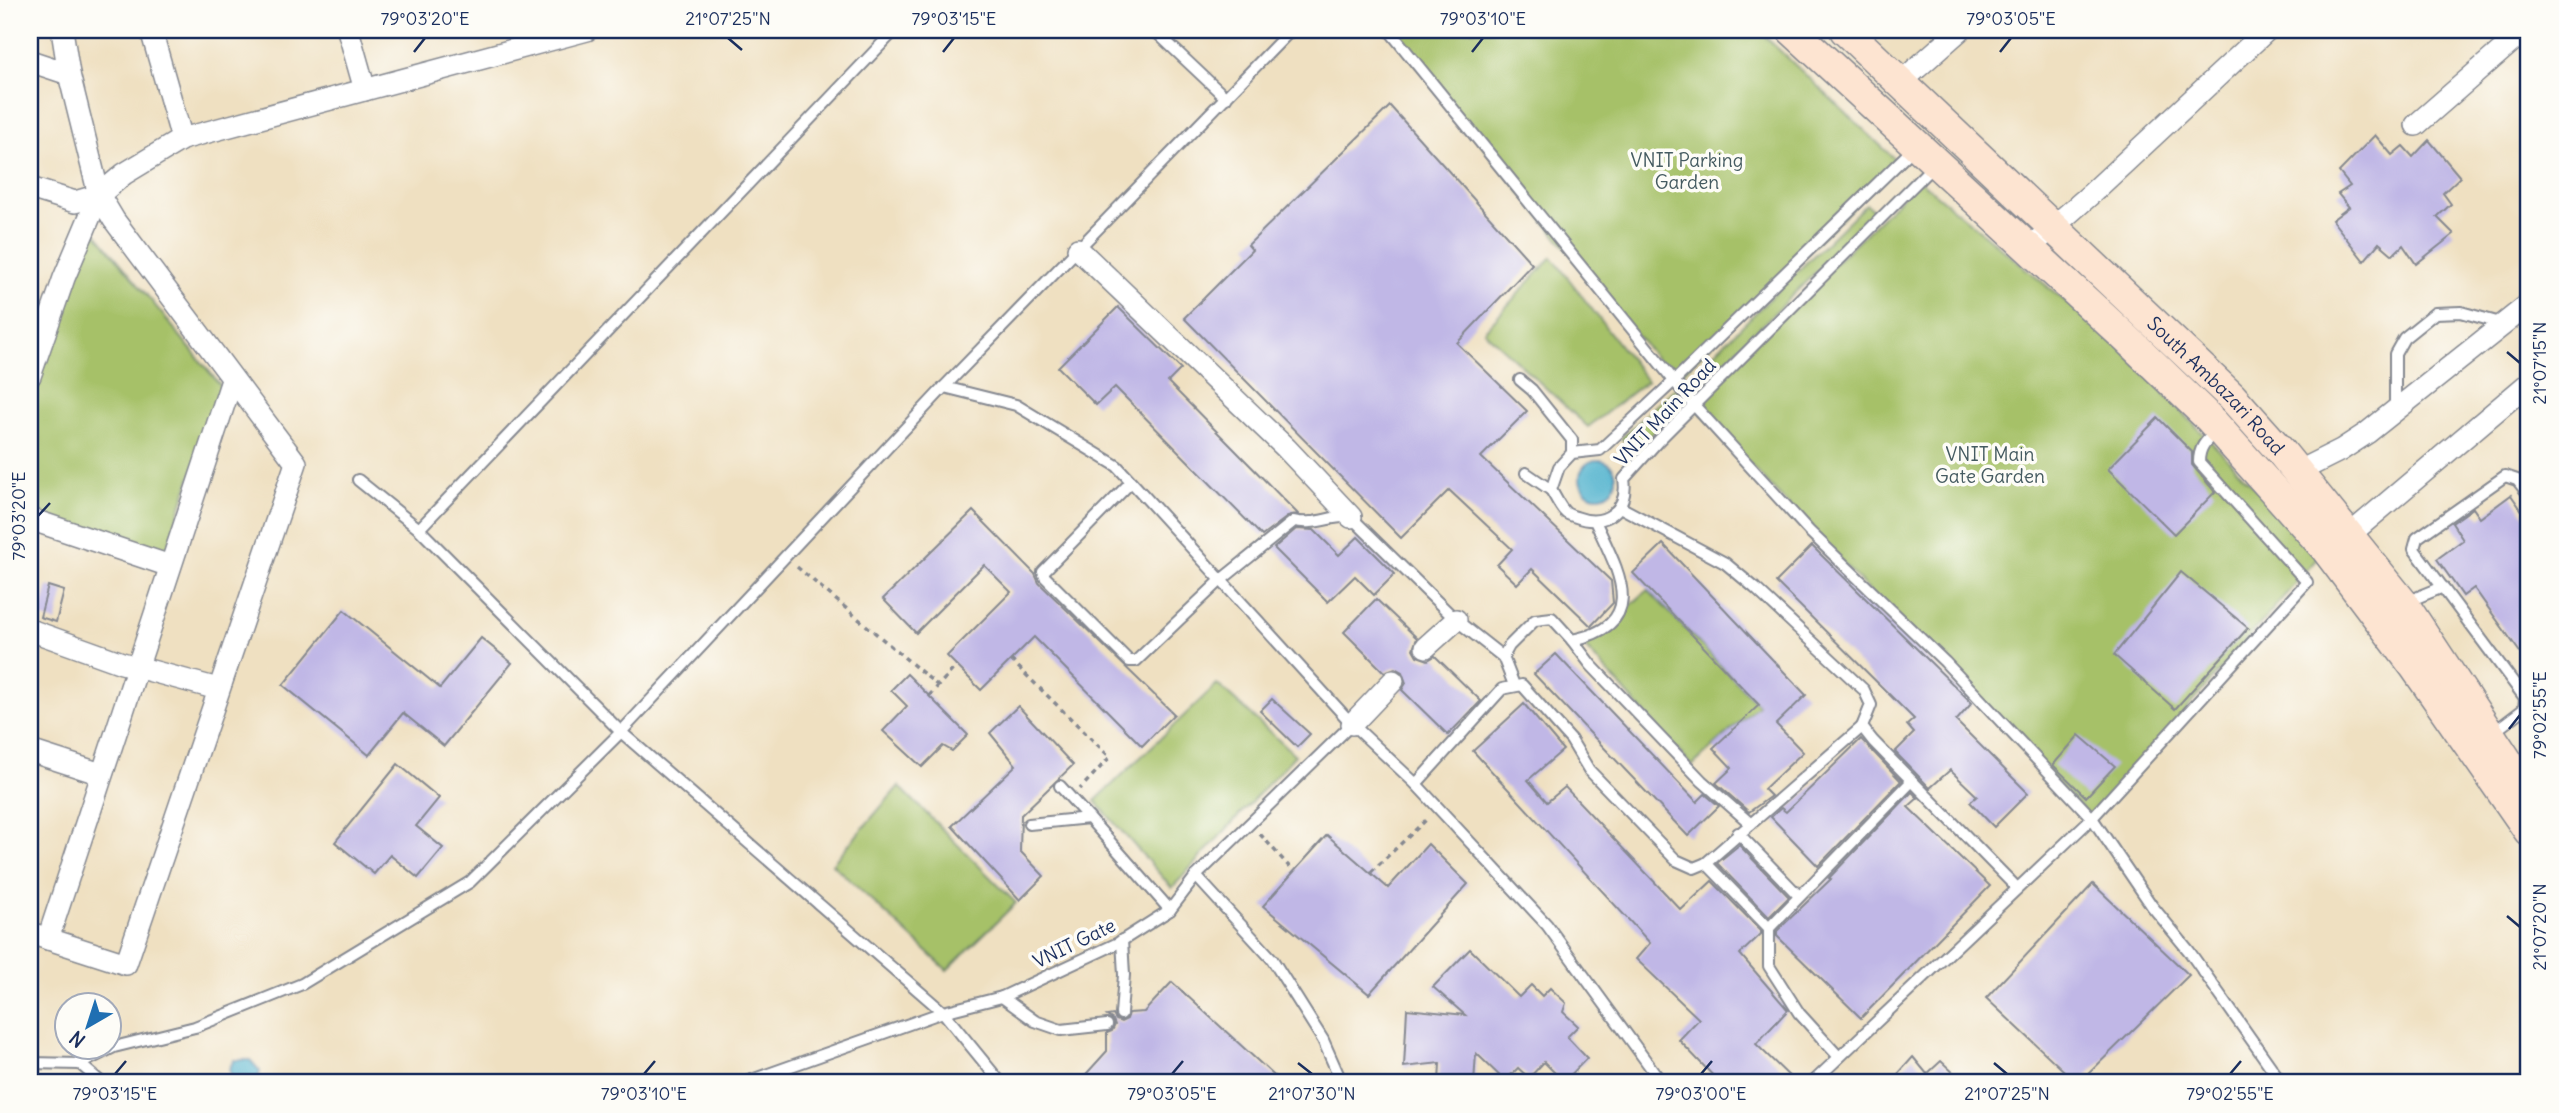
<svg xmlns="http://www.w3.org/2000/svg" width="2559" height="1113" viewBox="0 0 2559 1113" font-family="Delius,sans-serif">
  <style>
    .green { fill: #a6c167; stroke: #607862; stroke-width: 2 }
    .water { fill: #4eb1cd; stroke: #347096; stroke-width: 2 }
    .building { fill: #c0b7e6 }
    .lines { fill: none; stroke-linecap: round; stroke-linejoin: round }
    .service-casing { stroke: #858890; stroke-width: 14 }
    .minor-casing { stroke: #858890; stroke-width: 24 }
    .secondary-casing { stroke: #858890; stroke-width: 33 }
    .path { stroke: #858890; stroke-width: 3.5; stroke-dasharray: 5 5; stroke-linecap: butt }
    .service { stroke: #fff; stroke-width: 10 }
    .minor { stroke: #fff; stroke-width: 21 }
    .secondary { stroke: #fde4d1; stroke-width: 30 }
    .ticks { fill: none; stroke: #1b2f5e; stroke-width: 2.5 }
    .labels { text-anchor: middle; stroke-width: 7; stroke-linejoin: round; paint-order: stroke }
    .park-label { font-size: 19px; fill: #455b61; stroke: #fdfcf7 }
    .street-label { font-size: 19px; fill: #1b2f5e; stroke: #fdfcf7 }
    .neatline { fill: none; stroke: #1b2f5e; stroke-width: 2.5 }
    .ticks-label { font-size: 18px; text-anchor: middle; fill: #1b2f5e }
  </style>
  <rect width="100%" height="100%" fill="#fdfcf7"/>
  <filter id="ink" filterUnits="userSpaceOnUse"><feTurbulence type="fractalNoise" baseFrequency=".0143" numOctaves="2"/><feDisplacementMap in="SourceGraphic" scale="14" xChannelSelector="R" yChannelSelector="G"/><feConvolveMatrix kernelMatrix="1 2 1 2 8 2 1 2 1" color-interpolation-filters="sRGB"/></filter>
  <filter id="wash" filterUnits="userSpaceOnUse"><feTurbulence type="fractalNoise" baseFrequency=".00686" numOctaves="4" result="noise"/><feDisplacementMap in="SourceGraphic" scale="28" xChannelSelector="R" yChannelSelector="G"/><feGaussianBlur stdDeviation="1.57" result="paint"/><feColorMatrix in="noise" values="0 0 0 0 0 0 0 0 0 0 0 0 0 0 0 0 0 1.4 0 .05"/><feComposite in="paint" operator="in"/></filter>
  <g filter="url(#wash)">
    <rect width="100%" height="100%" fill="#efe0c1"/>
    <!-- green -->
    <g class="green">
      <path d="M1389 30H1758L1899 163 1674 381Z"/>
      <path d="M1919 180 2117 344 2320 555 2092 818 1872 594 1693 404Z"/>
      <path d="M1866 204 1876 213 1706 380 1697 370Z"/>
      <path d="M87 222 221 386 164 558 30 511V396Z"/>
      <path d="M1552 257 1647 381 1588 427 1484 331Z"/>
      <path d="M1675 388 1684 402 1635 451 1621 438Z"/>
      <path d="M1648 590 1759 705 1692 766 1584 646Z"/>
      <path d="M1217 684 1295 755 1172 888 1095 801Z"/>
      <path d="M899 786 1016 903 947 970 832 864Z"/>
    </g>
    <!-- water -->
    <g class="water">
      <circle cx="1598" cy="478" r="18"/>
      <path d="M234 1060H250L260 1071 257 1083C240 1083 234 1088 229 1069Z"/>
    </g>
    <g id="blocks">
      <!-- building -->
      <g class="building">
        <path d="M1390 106 1532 264 1457 343 1527 411 1481 457 1611 581 1613 603 1591 626 1532 569 1517 584 1497 565 1512 549 1449 490 1401 538 1184 318 1252 250 1248 245Z"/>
        <path d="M2375 135 2392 155 2403 146 2413 157 2429 140 2460 177 2443 193 2451 204 2437 217 2454 234 2416 264 2403 245 2393 255 2379 243 2364 261 2332 220 2349 207 2338 194 2350 186 2339 172Z"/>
        <path d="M1118 307 1181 369 1168 382 1298 514 1290 515 1262 536 1115 387 1096 405 1058 367Z"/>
        <path d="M2158 418 2192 452V465L2215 492 2174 534 2108 469Z"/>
        <path d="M2511 495 2529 521V665L2474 588 2463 596 2437 559 2463 540 2452 523 2473 508 2480 518Z"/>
        <path d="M973 511 1035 574 1039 583 1174 714 1142 746 1034 637 981 690 947 656 1011 592 984 565 916 633 883 599Z"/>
        <path d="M1296 529 1314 530 1339 555 1358 537 1395 574 1374 595 1355 576 1328 602 1274 548Z"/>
        <path d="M1663 544 1806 695 1776 724 1803 752 1764 789 1771 796 1749 812 1716 783 1732 768 1713 748 1759 705 1633 573Z"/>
        <path d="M1812 546 1972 703 1956 721 2028 793 1994 827 1970 802 1977 796 1950 770 1930 788 1895 752 1914 733 1907 725 1914 719 1776 582Z"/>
        <path d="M2181 572 2248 628 2175 709 2114 655Z"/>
        <path d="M48 586 64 591 56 622 40 617Z"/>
        <path d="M1376 599 1417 638 1413 649 1417 656 1428 660 1435 656 1481 701 1448 735 1402 690 1406 683 1402 672 1395 668 1384 672 1344 632Z"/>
        <path d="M344 610 440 688 481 638 512 663 444 746 403 713 369 755 283 685Z"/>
        <path d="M1556 654 1697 802 1705 794 1719 806 1688 836 1534 674Z"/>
        <path d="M907 674 968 735 952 751 943 746 922 767 883 731 907 706 891 690Z"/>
        <path d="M1272 699 1310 734 1297 747 1260 711Z"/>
        <path d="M1524 704 1563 750 1528 780 1547 802 1565 787 1681 910 1712 881 1761 931V934L1740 954 1788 1010 1756 1044 1796 1083H1720L1679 1040 1699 1019 1636 959 1650 943 1473 751Z"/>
        <path d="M1018 706 1073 765 1021 815 1020 851 1044 876 1020 900 952 826 1016 765 990 733Z"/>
        <path d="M2079 735 2115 766 2086 797 2053 765Z"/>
        <path d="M1861 739 1901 781 1818 866 1771 817 1781 808 1786 812Z"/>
        <path d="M398 764 439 798 416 826 443 848 418 878 390 855 374 874 335 842Z"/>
        <path d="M1912 792 1918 798 1908 807 1990 886 1861 1018 1777 936V931L1831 879 1829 878Z"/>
        <path d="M1327 835 1388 888 1428 844 1468 884 1369 994 1263 906Z"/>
        <path d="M1739 845 1789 897 1769 917 1717 863Z"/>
        <path d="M2093 884 2189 975 2079 1083H2077L1986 998Z"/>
        <path d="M1470 949 1519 997 1531 985 1542 996 1550 988 1566 1003 1563 1012 1578 1026 1567 1037 1587 1058 1564 1082 1544 1062 1529 1078 1518 1068 1505 1081 1476 1053 1474 1083H1439L1440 1063 1404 1067 1407 1009 1465 1015 1433 987Z"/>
        <path d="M1172 982 1282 1083H1078L1107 1051V1033L1112 1031 1115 1025 1113 1020 1107 1016 1113 1015 1116 1020 1121 1022 1127 1019 1129 1013 1144 1012Z"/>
        <path d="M1913 1057 1927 1074 1941 1061 1957 1076 1948 1083H1890Z"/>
      </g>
    </g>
  </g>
  <g filter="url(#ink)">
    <use href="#blocks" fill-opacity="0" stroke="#858890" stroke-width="2"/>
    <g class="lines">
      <!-- service casing -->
      <g class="service-casing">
        <g id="service">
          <path d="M1154 30 1226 98"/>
          <path d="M1389 30 1693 404 1809 531 1945 662 2092 818 2152 906 2189 951 2282 1083"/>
          <path d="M1916 146 1674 381 1600 450 1572 453 1559 467 1551 490C1555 496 1560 508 1566 513 1569 515 1573 516 1576 517 1605 528 1629 510 1624 479L1659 440 1935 164"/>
          <path d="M1520 380 1532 390 1572 440V453"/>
          <path d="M944 387 1016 405 1117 466 1352 724 1416 784 1547 925 1662 1083"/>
          <path d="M2395 410V354L2404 338 2435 313 2461 312 2504 324"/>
          <path d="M1526 473 1551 490"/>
          <path d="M358 480 419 529 621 732 943 1012 1001 1083"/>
          <path d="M1131 482 1043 572 1045 577 1129 661H1136L1221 580 1294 521C1315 526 1331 515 1351 517L1456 620 1503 657"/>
          <path d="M1620 507 1725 563 1755 588 1864 690 1871 705 1862 727 1873 741 2017 888"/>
          <path d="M419 529 895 30"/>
          <path d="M2406 602 2443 587"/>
          <path d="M1572 640 1591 665 1702 781 1751 824"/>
          <path d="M1514 685 1503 657 1509 646 1535 620 1552 618 1572 640C1651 624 1618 571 1595 521"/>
          <path d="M2491 734 2524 709 2525 698 2414 549 2417 538 2505 476 2517 480 2529 495"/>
          <path d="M1416 784 1502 689 1522 685 1571 740 1589 770 1676 860 1694 868 1706 863 1862 727"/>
          <path d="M1060 786 1089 818"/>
          <path d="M1029 824 1089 818 1170 910"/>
          <path d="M1738 833 1799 896"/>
          <path d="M1706 863 1769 928"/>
          <path d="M1196 876 1272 959 1323 1040 1342 1083"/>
          <path d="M1002 997 1035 1021 1061 1030 1107 1025"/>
          <path d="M1121 1014 1124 975 1122 940"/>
          <path d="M1839 1057 1799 1013 1769 966V928L1912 781"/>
          <path d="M30 1063 80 1064 102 1083"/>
          <path d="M80 1064 114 1047 195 1027 302 984 470 882 621 732 944 387 1291 30"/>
          <path d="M743 1083 943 1012 1002 997 1118 943 1170 910 1196 876 1352 724"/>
          <path d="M1812 1083 2092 818 2307 582 2199 462C2199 447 2206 441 2216 431"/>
        </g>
      </g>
      <!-- minor casing -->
      <g class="minor-casing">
        <g id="minor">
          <path d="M151 30 182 139"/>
          <path d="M348 30 365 90"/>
          <path d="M30 61 69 74"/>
          <path d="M1901 82 1960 30"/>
          <path d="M2416 125 2525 30"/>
          <path d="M30 188 75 202 99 195 124 174 182 139 587 30"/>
          <path d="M2029 248 2091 194 2267 30"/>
          <path d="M1078 249 1286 448 1351 517"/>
          <path d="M30 376 64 278 99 195"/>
          <path d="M2297 472 2341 450 2367 433 2529 304"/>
          <path d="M30 519 170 566"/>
          <path d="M2348 536 2529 383"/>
          <path d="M30 630 122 663 218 689"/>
          <path d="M1426 647 1456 620"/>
          <path d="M1352 724 1393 681"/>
          <path d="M30 751 101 774"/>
          <path d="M30 933 126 964 296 463 114 220 99 195 69 74 62 30"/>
          <path d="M48 939 232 380"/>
        </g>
      </g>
      <!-- secondary casing -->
      <g class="secondary-casing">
        <g id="secondary">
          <path d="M1792 30 2127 339 2210 419 2326 549 2415 667 2529 831"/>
          <path id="s1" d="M1845 30 2232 397 2282 453 2403 603 2529 794"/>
        </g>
      </g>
      <!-- path -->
      <g class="path">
        <path d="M797 567 937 685"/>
        <path d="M1011 660 1110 757 1080 789"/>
        <path d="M929 696 957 665"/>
        <path d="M1260 834 1294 872"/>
        <path d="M1371 872 1428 818"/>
      </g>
      <!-- service -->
      <use href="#service" class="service"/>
      <!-- minor -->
      <use href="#minor" class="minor"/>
      <!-- secondary -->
      <use href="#secondary" class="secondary"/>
    </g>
  </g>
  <!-- ticks -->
  <path class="ticks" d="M728 38 742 50M414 52 425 38M943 52 954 38M1472 52 1483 38M2000 52 2011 38M2507 352 2520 363M38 516 50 503M2509 729 2520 715M2507 916 2520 927M1298 1063 1312 1074M1994 1063 2007 1074M115 1074 126 1061M644 1074 655 1061M1172 1074 1183 1061M1701 1074 1712 1061M2230 1074 2241 1061"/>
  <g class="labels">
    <!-- park labels -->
    <g class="park-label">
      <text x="1687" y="167">VNIT Parking<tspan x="1687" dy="22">Garden</tspan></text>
      <text x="1990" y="461">VNIT Main<tspan x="1990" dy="22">Gate Garden</tspan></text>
    </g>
    <!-- street labels -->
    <g class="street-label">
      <text dy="7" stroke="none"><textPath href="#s1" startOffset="514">South Ambazari Road</textPath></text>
      <text transform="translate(1665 412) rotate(-47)" y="7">VNIT Main Road</text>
      <text transform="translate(1074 943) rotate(-26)" y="7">VNIT Gate</text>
    </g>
  </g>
  <!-- margin -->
  <rect width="2559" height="1113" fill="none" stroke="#fdfcf7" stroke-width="77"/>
  <!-- north arrow -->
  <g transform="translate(88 1026) rotate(219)"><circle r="33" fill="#fdfcf7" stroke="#a3aaba" stroke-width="2"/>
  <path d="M0-5L12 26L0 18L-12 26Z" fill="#1f6fb2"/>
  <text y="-10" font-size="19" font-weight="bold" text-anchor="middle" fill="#1b2f5e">N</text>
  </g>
  <rect x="38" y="38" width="2482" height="1036" class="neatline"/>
  <g class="ticks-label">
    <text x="425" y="25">79°03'20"E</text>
    <text x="728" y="25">21°07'25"N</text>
    <text x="954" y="25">79°03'15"E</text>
    <text x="1483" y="25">79°03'10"E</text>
    <text x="2011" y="25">79°03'05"E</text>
    <text transform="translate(2540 363) rotate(-90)" y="6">21°07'15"N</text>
    <text transform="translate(19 516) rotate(-90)" y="6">79°03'20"E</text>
    <text transform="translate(2540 715) rotate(-90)" y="6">79°02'55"E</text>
    <text transform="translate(2540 927) rotate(-90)" y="6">21°07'20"N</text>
    <text x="115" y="1100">79°03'15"E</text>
    <text x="644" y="1100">79°03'10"E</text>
    <text x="1172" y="1100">79°03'05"E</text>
    <text x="1312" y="1100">21°07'30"N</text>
    <text x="1701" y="1100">79°03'00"E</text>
    <text x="2007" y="1100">21°07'25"N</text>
    <text x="2230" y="1100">79°02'55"E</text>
  </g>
</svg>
